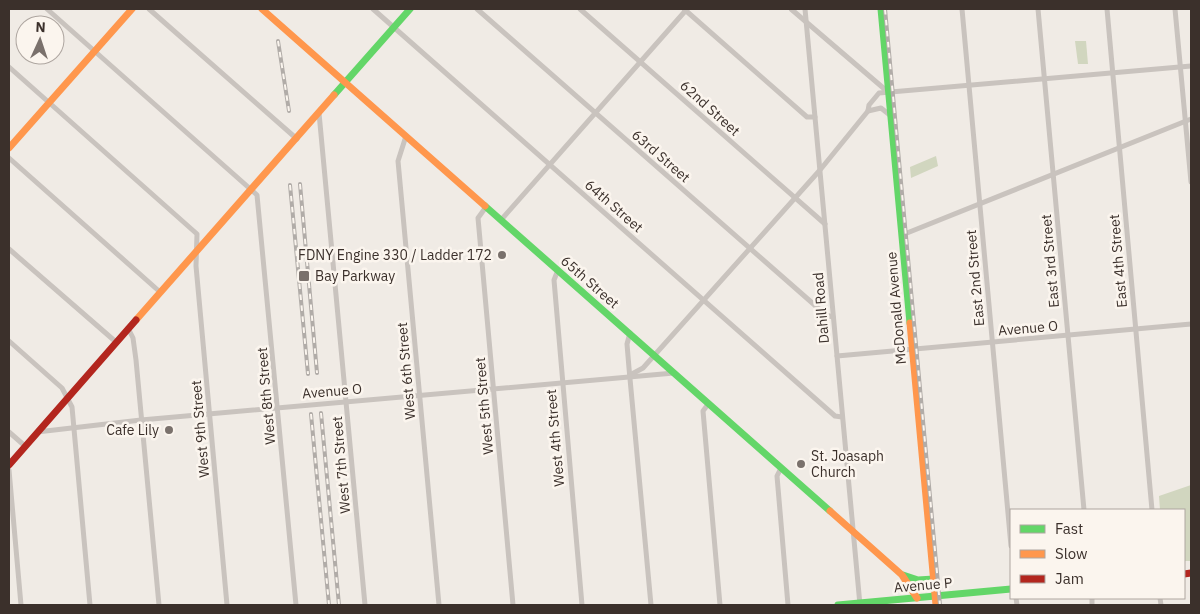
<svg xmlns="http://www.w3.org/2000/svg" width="1200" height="614" viewBox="0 0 1200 614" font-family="'IBM Plex Sans',sans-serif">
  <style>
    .green { fill: #d1d6bf }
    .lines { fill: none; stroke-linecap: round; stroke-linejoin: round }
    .street { stroke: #c9c3be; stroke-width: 5 }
    .fast { stroke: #63d668; stroke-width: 7 }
    .slow { stroke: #ff974d; stroke-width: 7 }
    .jam { stroke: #b3261e; stroke-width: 7 }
    .rail-casing { stroke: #b1aca8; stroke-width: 4 }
    .rail { stroke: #fbf5ee; stroke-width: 2; stroke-dasharray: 5.5; stroke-linecap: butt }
    .poi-dot { fill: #7a716c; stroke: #fbf5ee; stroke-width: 2 }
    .labels { text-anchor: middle; stroke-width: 5; stroke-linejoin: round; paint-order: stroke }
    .street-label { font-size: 14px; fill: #3b302b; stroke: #fbf5ee }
    .poi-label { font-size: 14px; fill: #3b302b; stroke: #fbf5ee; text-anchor: end }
  </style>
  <rect width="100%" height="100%" fill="#f0ebe5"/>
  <!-- green -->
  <g class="green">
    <path d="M1075 41H1086L1088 64H1078Z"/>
    <path d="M936 156 938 166 911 178 910 167Z"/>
    <path d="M1191 485V561H1184V510H1160L1159 496Z"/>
  </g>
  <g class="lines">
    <!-- street -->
    <g class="street">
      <path d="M47 9 257 195 296 605"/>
      <path d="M149 9 297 139"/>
      <path d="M373 9 835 416 842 417"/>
      <path d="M477 9 826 315 833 317"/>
      <path d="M580 9 825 224"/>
      <path d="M684 9 807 117H815"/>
      <path d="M791 9 888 92"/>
      <path d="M805 9 860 605"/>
      <path d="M962 9 1011 546"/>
      <path d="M1038 9 1084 510"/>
      <path d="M1107 9 1152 510"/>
      <path d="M1175 9 1191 182"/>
      <path d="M9 67 197 234 196 266 227 605"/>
      <path d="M868 111 881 108 891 116"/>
      <path d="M319 113 365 605"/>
      <path d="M406 136 398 161 439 605"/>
      <path d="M9 158 160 292"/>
      <path d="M486 207 478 218 513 605"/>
      <path d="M501 220 687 9"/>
      <path d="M902 235 1191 119"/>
      <path d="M9 249 116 342"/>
      <path d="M558 270 554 280 582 605"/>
      <path d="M128 328 133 338 136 360 159 605"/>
      <path d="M630 333 627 344 629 368 651 605"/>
      <path d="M9 341 62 388 72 407 90 605"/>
      <path d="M837 356 1191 324"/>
      <path d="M630 375 643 368 820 170 868 111 869 105 879 93 1191 66"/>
      <path d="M709 403 703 411 720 605"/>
      <path d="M9 432 25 446"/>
      <path d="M37 432 141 420 674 373"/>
      <path d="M781 468 777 476 788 605"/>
      <path d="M9 470 21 605"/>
      <path d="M1016 598 1017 605"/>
      <path d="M1092 598V605"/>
      <path d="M1160 598 1161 605"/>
    </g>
    <!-- fast -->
    <g class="fast">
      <path d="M881 9 910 323"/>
      <path d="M334 95 410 9"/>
      <path d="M485 206 830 511"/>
      <path d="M903 575 918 580 934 579"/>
      <path d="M838 605 1011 589"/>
    </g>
    <!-- slow -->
    <g class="slow">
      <path d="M262 9 485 206"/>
      <path d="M9 148 132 9"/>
      <path d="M136 320 334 95"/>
      <path d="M910 323 936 605"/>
      <path d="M830 511 902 575 917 598"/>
    </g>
    <!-- jam -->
    <g class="jam">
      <path d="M9 465 136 320"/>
      <path d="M1184 574 1191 573"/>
    </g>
    <!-- rail casing -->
    <g class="rail-casing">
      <g id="rail">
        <path d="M885 9 940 605"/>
        <path d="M278 41 289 111"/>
        <path d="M300 184 317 373"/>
        <path d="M290 185 308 374"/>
        <path d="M321 413 339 605"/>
        <path d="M311 414 329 605"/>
      </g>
    </g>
    <!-- rail -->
    <use href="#rail" class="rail"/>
  </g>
  <!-- markers -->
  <g class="poi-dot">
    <circle cx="502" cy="255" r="5"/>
    <rect x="298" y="270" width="12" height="12" rx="2.5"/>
    <circle cx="169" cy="430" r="5"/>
    <circle cx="801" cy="464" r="5"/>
  </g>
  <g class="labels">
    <!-- street labels -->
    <g class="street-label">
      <text transform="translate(710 108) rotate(42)" y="5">62nd Street</text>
      <text transform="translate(661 156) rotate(41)" y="5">63rd Street</text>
      <text transform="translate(614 206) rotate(41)" y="5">64th Street</text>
      <text transform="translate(1050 261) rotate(-95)" y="5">East 3rd Street</text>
      <text transform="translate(1118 261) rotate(-95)" y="5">East 4th Street</text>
      <text transform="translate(975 278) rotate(-95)" y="5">East 2nd Street</text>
      <text transform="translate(590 282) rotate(41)" y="5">65th Street</text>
      <text transform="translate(821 308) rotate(-95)" y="5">Dahill Road</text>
      <text transform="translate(896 308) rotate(-95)" y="5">McDonald Avenue</text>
      <text transform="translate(1028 328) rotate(-5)" y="5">Avenue O</text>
      <text transform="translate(406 371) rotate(-95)" y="5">West 6th Street</text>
      <text transform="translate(332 391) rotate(-5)" y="5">Avenue O</text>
      <text transform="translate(266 396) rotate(-95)" y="5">West 8th Street</text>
      <text transform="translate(484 406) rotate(-95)" y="5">West 5th Street</text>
      <text transform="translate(200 429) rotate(-95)" y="5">West 9th Street</text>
      <text transform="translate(555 438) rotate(-95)" y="5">West 4th Street</text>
      <text transform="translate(341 465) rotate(-95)" y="5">West 7th Street</text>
      <text transform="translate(923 585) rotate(-5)" y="5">Avenue P</text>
    </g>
    <!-- poi labels -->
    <g class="poi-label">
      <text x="492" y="260">FDNY Engine 330 / Ladder 172</text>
      <text x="315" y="281" text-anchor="start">Bay Parkway</text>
      <text x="159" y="435">Cafe Lily</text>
      <text x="811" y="461" text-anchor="start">St. Joasaph<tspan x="811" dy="16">Church</tspan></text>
    </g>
  </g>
  <!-- border -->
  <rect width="1200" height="614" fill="none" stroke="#3b302b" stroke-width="20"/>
  <!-- legend -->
  <rect x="1010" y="509" width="175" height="90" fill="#fbf5ee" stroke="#aea6a0"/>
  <rect x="1020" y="525" width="25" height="8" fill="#63d668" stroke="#aea6a0"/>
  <text x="1055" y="534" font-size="15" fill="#3b302b">Fast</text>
  <rect x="1020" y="550" width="25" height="8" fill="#ff974d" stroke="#aea6a0"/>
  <text x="1055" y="559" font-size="15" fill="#3b302b">Slow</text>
  <rect x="1020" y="575" width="25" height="8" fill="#b3261e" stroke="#aea6a0"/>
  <text x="1055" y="584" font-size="15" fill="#3b302b">Jam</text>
  <!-- north arrow -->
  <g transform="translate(40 40) rotate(3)"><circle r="24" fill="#fbf5ee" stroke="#aea6a0"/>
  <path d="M0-4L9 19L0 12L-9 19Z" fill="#7a716c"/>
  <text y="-8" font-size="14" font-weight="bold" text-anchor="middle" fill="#3b302b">N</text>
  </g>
</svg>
